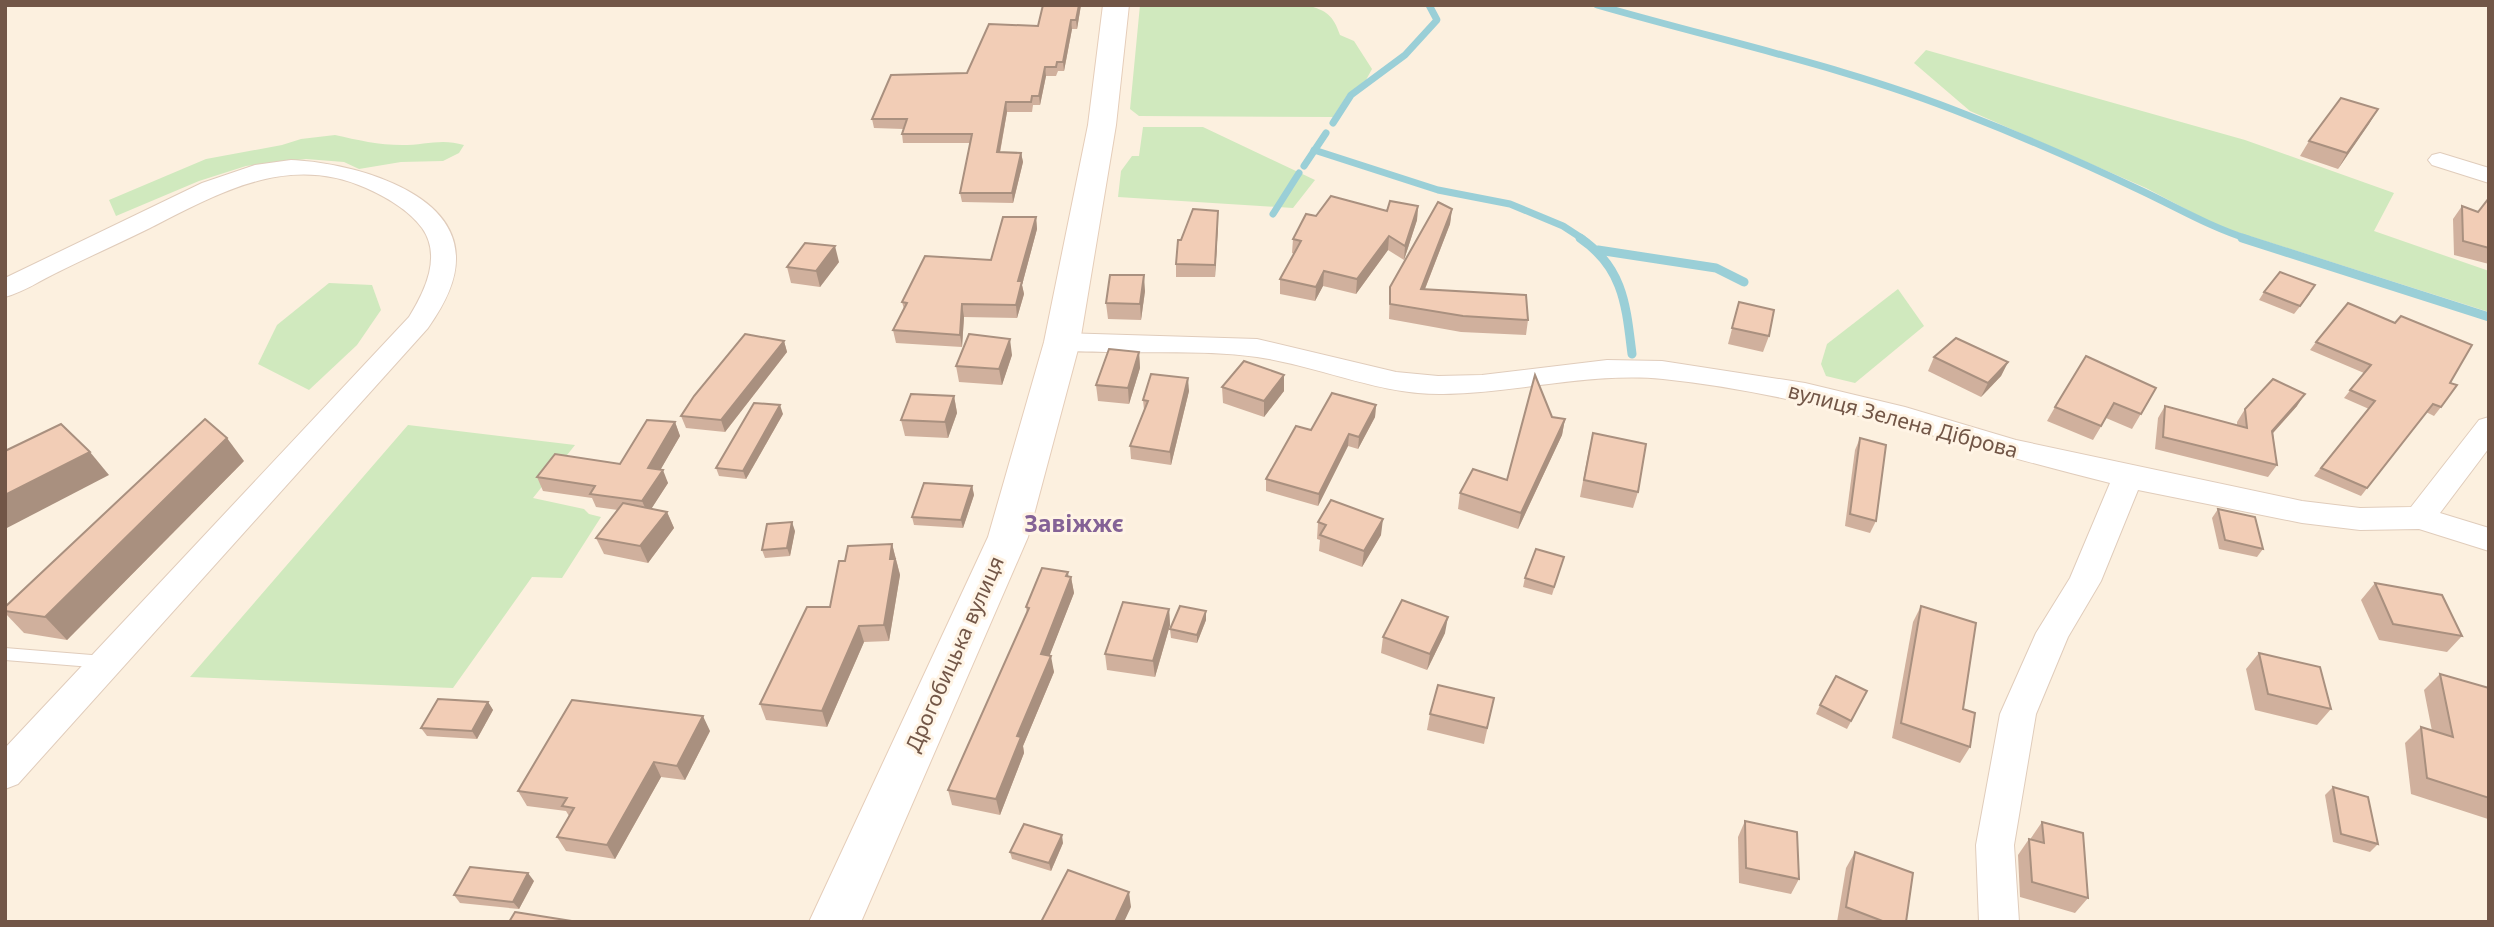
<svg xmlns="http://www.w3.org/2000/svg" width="2494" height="927" viewBox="0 0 2494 927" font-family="'Noto Sans',sans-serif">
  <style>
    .green { fill: #d0e9be }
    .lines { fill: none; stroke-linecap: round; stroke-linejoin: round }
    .stream-far1 { stroke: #9acfd7; stroke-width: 7 }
    .stream { stroke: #9acfd7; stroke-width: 9 }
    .lane-casing { stroke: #e0ccbb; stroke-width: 2 }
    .street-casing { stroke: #e0ccbb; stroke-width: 2 }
    .secondary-casing { stroke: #e5cdb9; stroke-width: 2 }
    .lane { fill: #fff; fill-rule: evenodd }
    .street { fill: #fff; fill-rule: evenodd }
    .secondary { fill: #fff; fill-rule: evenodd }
    .wall { fill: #d0b09d }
    .shaded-wall { fill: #a9907f }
    .building { fill: #f2cdb6; stroke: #a9907f; stroke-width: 2 }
    .labels { text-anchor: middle; stroke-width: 6; stroke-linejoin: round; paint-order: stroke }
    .street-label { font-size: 21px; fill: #725647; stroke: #fff4e5 }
    .neighbourhood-label { font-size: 23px; font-weight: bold; fill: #846296; stroke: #fff4e5 }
  </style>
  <rect width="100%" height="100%" fill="#fcf0df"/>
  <!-- green -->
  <g class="green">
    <path d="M1140 5H1307C1327 11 1333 15 1340 35L1354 41 1372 69 1366 80 1347 95 1333 117 1139 116 1130 109Z"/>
    <path d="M1926 50 2245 140 2394 193 2374 231 2489 271V312L2218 226 2146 188 1970 111 1914 63Z"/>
    <path d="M1143 127H1203L1315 180 1293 208 1118 197 1121 171 1132 156H1139Z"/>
    <path d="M335 135C357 140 379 145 402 145 425 145 442 138 464 145L459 153 443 161 401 162 359 169 344 162 306 159 246 166 199 181 116 216 109 200 206 159 282 145 301 139Z"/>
    <path d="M329 283 372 285 381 310 357 345 309 390 258 364 277 325Z"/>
    <path d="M1898 289 1924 326 1855 383 1826 376 1821 364 1827 344Z"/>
    <path d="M408 425 575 445 533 498 584 509 589 514 601 517 562 578 532 577 453 688 190 677Z"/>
  </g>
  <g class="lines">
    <!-- stream-far1 -->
    <g class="stream-far1">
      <path d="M1597 5C1721 41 1848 67 1967 115 2026 138 2085 164 2142 191 2178 208 2210 227 2248 239"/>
      <path d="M1333 123 1351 95 1405 55 1437 20 1429 5"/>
      <path d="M1314 150 1438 190 1510 204 1563 226 1583 239"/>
      <path d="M1304 166 1326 133"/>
      <path d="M1273 214 1299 173"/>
    </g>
    <!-- stream -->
    <g class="stream">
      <path d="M1580 238C1624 268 1626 306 1632 354"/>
      <path d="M2242 238 2489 317"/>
      <path d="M1598 250 1716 268 1744 282"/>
    </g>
    <!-- lane casing -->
    <g class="lane-casing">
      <path id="lane" d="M5 648 104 656 110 657 112 662 110 667 104 668 5 660Z"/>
    </g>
    <!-- street casing -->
    <g class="street-casing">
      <g id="street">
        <path d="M2440 153 2489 168V183L2432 165 2428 160 2432 155Z"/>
        <path d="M291 160C344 162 457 188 456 259 456 284 442 308 428 328L18 784 5 789V748L409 317C425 291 442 256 422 228 409 210 386 197 366 188 288 153 219 193 150 228 120 243 88 257 58 272 41 280 24 292 5 297V278L202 183 255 165Z"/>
        <path d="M1062 333 1257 339 1396 372 1438 376 1482 375 1607 360 1662 361 1805 383 1905 407 2016 440 2302 501 2360 508 2411 507 2479 420 2489 417V448L2440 513 2489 528V551L2419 529 2360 530 2302 523 2138 490 2101 581 2068 637 2036 714 2014 845 2019 922H1979L1976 845 2000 714 2036 633 2070 578 2110 483C1961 447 1817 395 1663 379 1590 372 1516 393 1443 394 1379 395 1320 366 1257 357 1209 350 1156 353 1106 352 1088 351 1070 353 1052 348L1048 342 1052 336Z"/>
      </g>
    </g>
    <!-- secondary casing -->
    <g class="secondary-casing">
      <path id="secondary" d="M1103 5H1129L1116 125 1080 342 1028 537 861 922H809L988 537 1044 342 1088 125Z"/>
    </g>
    <!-- lane -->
    <use href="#lane" class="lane"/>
    <!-- street -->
    <use href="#street" class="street"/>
    <!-- secondary -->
    <use href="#secondary" class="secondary"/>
  </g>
  <!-- wall -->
  <g class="wall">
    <path d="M1081 5 1077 29H1072L1064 71H1058L1056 76H1046L1040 105H1033L1032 112H1007L1000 153H1021L1023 162 1013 203 962 202 960 193 970 143H903L902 134 903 129 874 128 872 119 967 73 1038 26Z"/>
    <path d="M2378 109 2338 169 2300 156 2309 141Z"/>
    <path d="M2489 198V264L2454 255 2453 219 2462 206 2478 212Z"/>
    <path d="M1418 206 1417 220 1404 260 1388 250 1356 294 1323 286 1315 301 1280 294V279L1294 254 1292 253 1293 239 1316 216 1387 211Z"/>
    <path d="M1452 209 1450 224 1425 289 1528 320 1526 335 1461 332 1389 319 1390 287Z"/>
    <path d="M1036 217 1037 229 1022 285 1024 294 1017 318 964 317 962 347 896 343 893 330 904 309 902 302 991 260Z"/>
    <path d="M1218 224 1215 277H1176V264L1181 240Z"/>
    <path d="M839 262 820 287 791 283 787 267Z"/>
    <path d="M1145 291 1141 320 1108 319 1106 303Z"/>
    <path d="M2264 292 2310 294 2294 314 2259 300Z"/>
    <path d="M1739 302 1769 336 1763 352 1728 344Z"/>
    <path d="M784 341 787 352 725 432 686 428 681 416Z"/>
    <path d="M2316 342 2450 383 2441 407 2434 416 2426 412 2361 496 2314 476 2369 409 2344 398 2364 373 2310 350Z"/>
    <path d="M1139 352 1140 368 1129 404 1098 401 1096 385Z"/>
    <path d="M1012 355 1002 385 959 382 956 366Z"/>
    <path d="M1934 357 2008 362 2001 376 1981 397 1928 371Z"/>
    <path d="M1284 375V391L1264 417 1223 403 1222 387Z"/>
    <path d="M2156 388 2132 429 2106 418 2093 440 2047 421 2055 407Z"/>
    <path d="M1189 391 1171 465 1131 459 1130 446 1144 410 1143 400Z"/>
    <path d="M954 396 957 413 948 438 905 436 901 420Z"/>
    <path d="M1376 405 1375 417 1358 449 1348 446 1318 506 1266 491V479L1311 430Z"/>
    <path d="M2165 406 2237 426V422L2245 409 2297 406 2273 433 2277 465 2268 477 2155 449 2158 418Z"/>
    <path d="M783 414 746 479 719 476 716 468Z"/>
    <path d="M1552 417 1565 419 1562 435 1518 529 1458 509 1460 493 1507 480Z"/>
    <path d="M675 422 680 436 660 470 668 483 651 509 667 512 674 528 648 563 604 554 596 538 618 510 596 507 592 498 543 491 537 477 620 464Z"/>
    <path d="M1860 438 1876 521 1870 533 1845 526 1855 450Z"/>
    <path d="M1589 449 1638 492 1633 508 1580 497Z"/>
    <path d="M244 461 67 640 24 633 5 613V607Z"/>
    <path d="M972 486 974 495 963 528 914 525 912 517Z"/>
    <path d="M2218 509 2263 549 2257 557 2219 549 2212 518Z"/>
    <path d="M1318 522 1381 535 1362 567 1319 551 1320 540 1317 539Z"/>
    <path d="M795 531 790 556 765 558 762 550Z"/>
    <path d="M892 544 900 575 889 641 864 642 827 727 766 720 760 704 830 607Z"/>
    <path d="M1564 557 1552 595 1523 587 1525 578Z"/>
    <path d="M1069 576 1071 577 1074 593 1049 656 1054 672 1023 746 1024 753 1000 815 952 805 948 790 1027 613 1026 607Z"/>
    <path d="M2375 583 2462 636 2447 652 2379 640 2361 600Z"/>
    <path d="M1921 606 1963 709 1970 747 1960 763 1892 738 1913 622Z"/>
    <path d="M1169 609 1170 625 1155 677 1107 670 1105 654Z"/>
    <path d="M1206 620 1197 643 1171 638 1170 629Z"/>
    <path d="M1445 633 1427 670 1381 653 1383 637Z"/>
    <path d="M2259 653 2331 709 2317 725 2255 710 2246 669Z"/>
    <path d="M2440 674 2489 798 2488 819 2411 794 2405 743 2421 727 2432 731 2424 690Z"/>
    <path d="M1867 691 1847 729 1816 714 1820 705Z"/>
    <path d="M1494 698 1484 744 1427 730 1430 714Z"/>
    <path d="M488 702 493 710 477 739 427 736 421 728Z"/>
    <path d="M710 731 685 780 661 777 615 859 566 851 557 837 569 816 566 811 527 806 518 791Z"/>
    <path d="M2333 787 2378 844 2370 852 2333 842 2325 795Z"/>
    <path d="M1745 821 1799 879 1791 894 1739 883 1738 837Z"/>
    <path d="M2042 822 2088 898 2075 913 2020 897 2018 855 2029 839 2031 840V838Z"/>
    <path d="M1063 843 1051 871 1012 859 1010 852Z"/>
    <path d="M1855 852 1906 922H1837L1846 868Z"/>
    <path d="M534 881 519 909 460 903 454 895Z"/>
  </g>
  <!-- shaded-wall -->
  <g class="shaded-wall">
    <path d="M1079 5H1081L1077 29 1076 20Z"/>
    <path d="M1071 20 1072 29 1064 71 1063 62Z"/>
    <path d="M1045 67 1046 76 1040 105 1039 96Z"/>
    <path d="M1006 102 1007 112 998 162 997 152Z"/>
    <path d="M2378 109 2369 124 2338 169 2347 153Z"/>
    <path d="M1021 153 1023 162 1013 203 1012 193Z"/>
    <path d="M1418 206 1417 220 1404 260 1405 246Z"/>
    <path d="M1452 209 1450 224 1419 304 1421 289Z"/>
    <path d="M1218 211V224L1215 277V265Z"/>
    <path d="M1036 217 1037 229 1022 285 1024 294 1017 318 1016 305 1018 281Z"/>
    <path d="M1389 236 1388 250 1356 294 1357 279Z"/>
    <path d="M835 246 839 262 820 287 816 271Z"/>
    <path d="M1324 271 1323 286 1315 301 1316 287Z"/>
    <path d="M1144 275 1145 291 1141 320 1140 304Z"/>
    <path d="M962 304 964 317 962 347 960 335Z"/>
    <path d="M1010 339 1012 355 1002 385 999 369Z"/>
    <path d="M784 341 787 352 725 432 721 420Z"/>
    <path d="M1139 352 1140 368 1129 404 1128 388Z"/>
    <path d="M2008 362 2001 376 1981 397 1988 383Z"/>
    <path d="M1284 375V391L1264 417V401Z"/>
    <path d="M1188 378 1189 391 1171 465 1170 452Z"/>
    <path d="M2305 394 2297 406 2264 443 2272 431Z"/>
    <path d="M954 396 957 413 948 438 945 422Z"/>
    <path d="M780 405 783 414 746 479 743 471Z"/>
    <path d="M1376 405 1375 417 1358 449 1359 437Z"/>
    <path d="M1565 419 1562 435 1518 529 1521 513Z"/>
    <path d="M675 422 680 436 654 481 648 468Z"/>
    <path d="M1349 434 1348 446 1318 506 1319 494Z"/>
    <path d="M227 438 244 461 67 640 45 617Z"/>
    <path d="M90 452 109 475 5 529V495Z"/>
    <path d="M663 470 668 483 648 514 642 501Z"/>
    <path d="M972 486 974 495 963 528 961 520Z"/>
    <path d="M667 512 674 528 648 563 640 546Z"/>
    <path d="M1383 519 1381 535 1362 567 1364 551Z"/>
    <path d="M792 522 795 531 790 556 787 548Z"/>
    <path d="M892 544 900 575 889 641 884 625Z"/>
    <path d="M1068 572 1069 582 1071 577 1074 593 1044 670 1041 654Z"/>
    <path d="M1169 609 1170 625 1155 677 1153 661Z"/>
    <path d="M1206 611V620L1197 643V635Z"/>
    <path d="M1448 617 1445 633 1427 670 1430 654Z"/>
    <path d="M859 626 864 642 827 727 822 711Z"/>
    <path d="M1051 656 1054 672 1023 746 1024 753 1000 815 996 799 1017 736Z"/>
    <path d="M488 702 493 710 477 739 472 731Z"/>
    <path d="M703 716 710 731 685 780 677 766Z"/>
    <path d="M654 762 661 777 615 859 607 845Z"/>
    <path d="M1062 835 1063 843 1051 871 1049 863Z"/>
    <path d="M528 873 534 881 519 909 513 902Z"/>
    <path d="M1129 892 1131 907 1124 922H1115Z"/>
  </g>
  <!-- building -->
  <g class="building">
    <path d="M1043 5H1079L1076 20H1071L1063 62H1057L1056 67H1045L1039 96H1032L1031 102H1006L997 152 1021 153 1012 193H960L972 134H902L907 119H872L891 75 967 73 989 24 1038 26Z"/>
    <path d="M2341 98 2378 109 2347 153 2309 141Z"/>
    <path d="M1331 196 1387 211 1390 201 1418 206 1405 246 1389 236 1357 279 1324 271 1316 287 1280 279 1301 241 1293 239 1306 214 1316 216Z"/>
    <path d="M2489 198V248L2463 241 2462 206 2478 212Z"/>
    <path d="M1438 202 1452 209 1421 289 1526 295 1528 320 1463 316 1390 304V287Z"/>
    <path d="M1193 209 1218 211 1215 265 1176 264 1178 240H1181Z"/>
    <path d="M1003 217H1036L1018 281H1022L1016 305 962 304 960 335 893 330 907 303 902 302 925 256 991 260Z"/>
    <path d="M805 243 835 246 816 271 787 267Z"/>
    <path d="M2280 272 2315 285 2300 306 2264 292Z"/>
    <path d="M1110 275H1144L1140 304 1106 303Z"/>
    <path d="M1739 302 1774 310 1769 336 1732 328Z"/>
    <path d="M2348 303 2395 323 2401 316 2472 345 2450 383 2457 385 2441 407 2433 404 2367 488 2321 468 2375 401 2350 390 2371 365 2316 342Z"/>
    <path d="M745 334 784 341 721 420 681 416 694 396Z"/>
    <path d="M969 334 1010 339 999 369 956 366Z"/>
    <path d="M1956 338 2008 362 1988 383 1934 357Z"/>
    <path d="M1109 349 1139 352 1128 388 1096 385Z"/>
    <path d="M2086 356 2156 388 2141 414 2114 403 2101 426 2055 407Z"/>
    <path d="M1244 361 1284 375 1264 401 1222 387Z"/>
    <path d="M1151 374 1188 378 1170 452 1130 446 1148 401 1143 400Z"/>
    <path d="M1535 375 1552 417 1565 419 1521 513 1460 493 1473 469 1507 480Z"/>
    <path d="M2273 379 2305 394 2272 431 2277 465 2163 437 2165 406 2247 428 2245 409Z"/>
    <path d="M1332 393 1376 405 1359 437 1349 434 1319 494 1266 479 1296 426 1311 430Z"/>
    <path d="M911 394 954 396 945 422 901 420Z"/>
    <path d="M754 403 780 405 743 471 716 468Z"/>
    <path d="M205 419 227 438 45 617 5 611V607Z"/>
    <path d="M647 420 675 422 648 468 663 470 642 501 590 494 595 486 537 477 555 454 620 464Z"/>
    <path d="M61 424 90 452 5 495V451Z"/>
    <path d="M1593 433 1646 444 1638 492 1584 480Z"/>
    <path d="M1860 438 1886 445 1876 521 1850 514Z"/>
    <path d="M924 483 972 486 961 520 912 517Z"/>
    <path d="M1331 500 1383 519 1364 551 1320 535 1326 525 1318 522Z"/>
    <path d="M623 503 667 512 640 546 596 538Z"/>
    <path d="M2218 509 2255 517 2263 549 2225 540Z"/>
    <path d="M792 522 787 548 762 550 767 524Z"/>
    <path d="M892 544 890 559H895L884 625 859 626 822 711 760 704 807 607H830L839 561H845L848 546Z"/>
    <path d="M1536 549 1564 557 1554 587 1525 578Z"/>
    <path d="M1042 568 1068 572 1066 576 1071 577 1041 654 1051 656 1017 736 1021 737 996 799 948 790 1029 608 1026 607Z"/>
    <path d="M2375 583 2442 595 2462 636 2393 624Z"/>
    <path d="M1402 600 1448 617 1430 654 1383 637Z"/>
    <path d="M1123 602 1169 609 1153 661 1105 654Z"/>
    <path d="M1180 606 1206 611 1197 635 1170 629Z"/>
    <path d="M1921 606 1976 623 1963 709 1975 713 1970 747 1901 723Z"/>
    <path d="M2259 653 2320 667 2331 709 2268 694Z"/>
    <path d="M2440 674 2489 688V798L2427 778 2421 727 2453 737Z"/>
    <path d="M1836 676 1867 691 1851 721 1820 705Z"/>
    <path d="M1438 685 1494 698 1487 728 1430 714Z"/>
    <path d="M438 699 488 702 472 731 421 728Z"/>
    <path d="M572 700 703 716 677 766 654 762 607 845 557 837 574 808 562 806 567 798 518 791Z"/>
    <path d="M2333 787 2368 797 2378 844 2341 834Z"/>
    <path d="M1745 821 1797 832 1799 879 1746 868Z"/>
    <path d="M2042 822 2083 833 2088 898 2032 882 2029 839 2044 843Z"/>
    <path d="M1024 824 1062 835 1049 863 1010 852Z"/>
    <path d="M1855 852 1913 873 1906 922H1885L1846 907Z"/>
    <path d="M470 867 528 873 513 902 454 895Z"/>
    <path d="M1068 870 1129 892 1115 922H1041Z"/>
    <path d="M515 912 578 922H509Z"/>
  </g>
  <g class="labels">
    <!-- street labels -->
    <g class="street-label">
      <text transform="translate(1903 421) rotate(15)" y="7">вулиця Зелена Діброва</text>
      <text transform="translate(955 654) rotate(-66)" y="7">Дрогобицька вулиця</text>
    </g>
    <!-- neighbourhood labels -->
    <g class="neighbourhood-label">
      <text x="1074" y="532">Завіжжє</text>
    </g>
  </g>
  <!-- border -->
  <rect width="2494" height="927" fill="none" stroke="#725647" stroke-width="14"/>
</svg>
